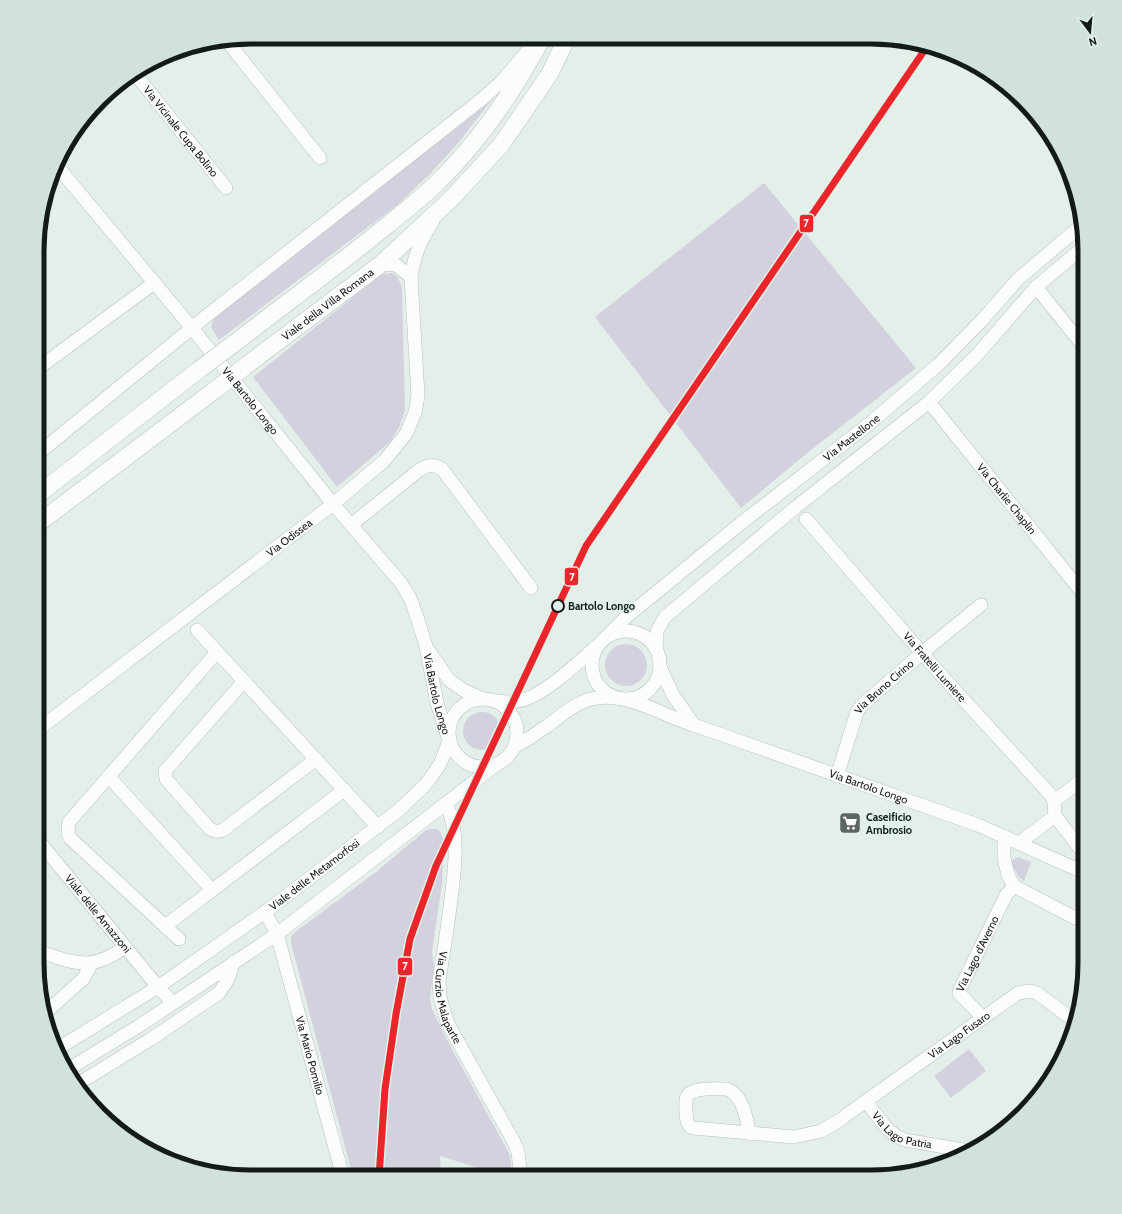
<svg xmlns="http://www.w3.org/2000/svg" width="1122" height="1214" viewBox="0 0 1122 1214" font-family="Cabin,sans-serif">
  <style>
    .green { fill: #d4d1df }
    .lines { fill: none; stroke-linecap: round; stroke-linejoin: round }
    .minor-casing { stroke: #b7bfbc; stroke-width: 14 }
    .major-casing { stroke: #b7bfbc; stroke-width: 18 }
    .minor { stroke: #fbfdfc; stroke-width: 13 }
    .major { stroke: #fbfdfc; stroke-width: 17 }
    .major-bridge-casing { stroke: #b7bfbc; stroke-width: 18; stroke-linecap: butt }
    .major-bridge { stroke: #fbfdfc; stroke-width: 17 }
    .rail-1-casing { stroke: #e0f3eb; stroke-width: 10 }
    .rail-1 { stroke: #eb262b; stroke-width: 7 }
    .stop-dot { fill: #e0f3eb; stroke: #141a18; stroke-width: 2 }
    .labels { text-anchor: middle; stroke-width: 3; stroke-linejoin: round; paint-order: stroke }
    .street-label { font-size: 11px; fill: #141a18; stroke: #e0f3eb }
    .stop-label { font-size: 11px; font-weight: bold; fill: #141a18; stroke: #e0f3eb; text-anchor: start }
    .poi-label { font-size: 11px; font-weight: bold; fill: #141a18; stroke: #e0f3eb; text-anchor: start }
    .rim { fill: none; stroke: #141a18; stroke-width: 5 }
    .line-badge { stroke: #e0f3eb; stroke-width: 1.5 }
    .badge-label { font-size: 11px; text-anchor: middle; font-weight: bold; fill: #fff }
  </style>
  <rect width="100%" height="100%" fill="#e4efea"/>
  <!-- green -->
  <g class="green">
    <path d="M490 102 459 142 430 174 397 205 219 340 211 327 215 316Z"/>
    <path d="M764 183 916 368 806 454 741 508 595 317Z"/>
    <path d="M392 273 397 276 402 287 405 410 399 428 390 442 337 487 253 377 382 274Z"/>
    <circle cx="626" cy="665" r="21"/>
    <circle cx="482" cy="731" r="19"/>
    <path d="M431 829H437L441 833 444 841 442 884 432 952 434 967 430 1000 432 1009 447 1040 509 1153 511 1164 508 1176 488 1171 440 1156 441 1177H353L291 943V937L294 933 376 872 426 830Z"/>
    <path d="M1018 857 1031 862 1024 881 1019 877 1010 862Z"/>
    <path d="M969 1049 986 1071 951 1098 934 1076Z"/>
  </g>
  <g class="lines">
    <!-- minor casing -->
    <g class="minor-casing">
      <g id="minor">
        <path d="M227 41 320 158"/>
        <path id="s1" d="M136 75 226 188"/>
        <path id="s2" d="M57 166 192 328 333 504 401 583 410 598 417 617 426 646 437 703 449 741"/>
        <path d="M381 264 396 265 411 277"/>
        <path d="M1036 287 1085 348"/>
        <path d="M40 367 154 283"/>
        <path id="s3" d="M929 402 1085 596"/>
        <path d="M40 452 204 318 482 99 501 82 531 47"/>
        <path id="s4" d="M806 519 942 676 1049 793 1054 801 1055 816"/>
        <path d="M351 525 418 471C427 465 433 463 442 469L531 588"/>
        <path d="M197 630 378 827"/>
        <circle cx="626" cy="665" r="34"/>
        <path id="s5" d="M607 636 625 618 740 524 869 424 939 364 984 318 1018 279 1082 225"/>
        <path d="M656 649 657 631 665 617 796 507 929 402 977 355 1036 287 1085 246"/>
        <path d="M429 651 449 680 463 690 483 699"/>
        <path d="M660 667 673 695 694 725"/>
        <path d="M244 681 165 771 166 779 209 828C214 832 217 832 223 830L316 759"/>
        <circle cx="483" cy="733" r="34"/>
        <path d="M496 701C506 702 516 703 526 699 551 689 576 664 596 647"/>
        <path id="s6" d="M39 729 333 504 384 461 406 434 415 413 418 396 411 277C414 255 421 240 433 221"/>
        <path id="s7" d="M514 747C525 741 536 734 547 726 562 715 578 700 597 698 610 696 625 699 637 703 656 709 674 719 694 725L978 825 1085 873"/>
        <path id="s8" d="M837 776 857 712 861 706 922 653 981 605"/>
        <path d="M109 777 212 890"/>
        <path d="M1054 801 1085 778"/>
        <path id="s9" d="M446 804C462 835 453 881 449 915 446 938 442 960 439 982L440 997 447 1022 514 1142 518 1152 521 1177"/>
        <path d="M1006 837 1004 843V858L1008 875 1014 886 1075 918 1085 919"/>
        <path id="s10" d="M38 840 158 987 173 1003"/>
        <path d="M1019 843 1055 816 1085 855"/>
        <path id="s11" d="M265 912 277 934 343 1177"/>
        <path d="M165 926 344 790"/>
        <path d="M179 939 70 838 68 833 69 822 217 652"/>
        <path d="M38 951C74 963 91 972 125 947"/>
        <path d="M45 1013 83 979 92 963"/>
        <path id="s12" d="M983 1018 959 993 960 989 1006 895 1014 886"/>
        <path id="s13" d="M57 1049 158 987 265 912 399 810 425 785 432 776 440 764 449 741"/>
        <path d="M67 1070 142 1024 277 934 498 763"/>
        <path d="M76 1085 151 1039 219 993 227 981 234 962"/>
        <path id="s14" d="M866 1101C877 1115 888 1135 905 1140L969 1151"/>
        <path id="s15" d="M845 1116 1018 993 1030 991 1037 993 1076 1022"/>
        <path d="M750 1134C746 1119 744 1096 727 1089 717 1089 693 1087 687 1096 685 1101 686 1107 686 1112 687 1120 686 1125 693 1128L794 1137 821 1131 842 1119"/>
      </g>
    </g>
    <!-- major casing -->
    <g class="major-casing">
      <g id="major">
        <path d="M232 345C285 304 339 265 390 223 405 210 422 198 436 184 480 141 514 91 542 38"/>
        <path id="s16" d="M247 365 381 264 451 199 501 145 549 75 567 38"/>
        <path d="M40 493 200 369"/>
        <path d="M40 522 215 390"/>
      </g>
    </g>
    <!-- minor -->
    <use href="#minor" class="minor"/>
    <!-- major -->
    <use href="#major" class="major"/>
    <!-- major-bridge casing -->
    <g class="major-bridge-casing">
      <g id="major-bridge">
        <path d="M200 369 232 345"/>
        <path d="M215 390 247 365"/>
      </g>
    </g>
    <!-- major-bridge -->
    <use href="#major-bridge" class="major-bridge"/>
    <!-- rail-1 casing -->
    <g class="rail-1-casing">
      <path id="rail-1" d="M379 1177 385 1089 396 1014 410 939 436 866 586 546 926 48"/>
    </g>
    <!-- rail-1 -->
    <use href="#rail-1" class="rail-1"/>
  </g>
  <!-- icons -->
  <defs>
    <g id="supermarket-square" transform="scale(1.15)"><rect x="-9" y="-9" width="18" height="18" rx="4" fill="#5d6562" stroke="#e0f3eb"/><path d="M-6-5.5h2.5l.6 2H6L4.5 2H-2.5L-4.4-4H-6ZM-1.5 3.2a1.3 1.3 0 1 0 .1 0ZM3 3.2a1.3 1.3 0 1 0 .1 0Z" fill="#fff"/></g>
  </defs>
  <g fill-rule="evenodd">
    <use href="#supermarket-square" x="850" y="823"/>
  </g>
  <!-- markers -->
  <circle class="stop-dot" cx="558" cy="606" r="6"/>
  <g class="labels">
    <!-- street labels -->
    <g class="street-label">
      <text dy="4" stroke="none"><textPath href="#s1" startOffset="72">Via Vicinale Cupa Bolino</textPath></text>
      <text dy="4" stroke="none"><textPath href="#s16" startOffset="101">Viale della Villa Romana</textPath></text>
      <text dy="4" stroke="none"><textPath href="#s2" startOffset="304">Via Bartolo Longo</textPath></text>
      <text dy="4" stroke="none"><textPath href="#s5" startOffset="315">Via Mastellone</textPath></text>
      <text dy="4" stroke="none"><textPath href="#s3" startOffset="124">Via Charlie Chaplin</textPath></text>
      <text dy="4" stroke="none"><textPath href="#s6" startOffset="315">Via Odissea</textPath></text>
      <text dy="4" stroke="none"><textPath href="#s4" startOffset="196">Via Fratelli Lumiere</textPath></text>
      <text dy="4" stroke="none"><textPath href="#s8" startOffset="104">Via Bruno Cirino</textPath></text>
      <text dy="4" stroke="none"><textPath href="#s2" startOffset="658">Via Bartolo Longo</textPath></text>
      <text dy="4" stroke="none"><textPath href="#s7" startOffset="384">Via Bartolo Longo</textPath></text>
      <text dy="4" stroke="none"><textPath href="#s13" startOffset="311">Viale delle Metamorfosi</textPath></text>
      <text dy="4" stroke="none"><textPath href="#s10" startOffset="95">Viale delle Amazzoni</textPath></text>
      <text dy="4" stroke="none"><textPath href="#s12" startOffset="78">Via Lago d'Averno</textPath></text>
      <text dy="4" stroke="none"><textPath href="#s9" startOffset="197">Via Curzio Malaparte</textPath></text>
      <text dy="4" stroke="none"><textPath href="#s15" startOffset="140">Via Lago Fusaro</textPath></text>
      <text dy="4" stroke="none"><textPath href="#s11" startOffset="151">Via Mario Pomilio</textPath></text>
      <text dy="4" stroke="none"><textPath href="#s14" startOffset="49">Via Lago Patria</textPath></text>
    </g>
    <!-- stop labels -->
    <g class="stop-label">
      <text x="568" y="610">Bartolo Longo</text>
    </g>
    <!-- poi labels -->
    <g class="poi-label">
      <text x="866" y="821">Caseificio<tspan x="866" dy="13">Ambrosio</tspan></text>
    </g>
  </g>
  <!-- crop -->
  <path d="M0 0H1122V1214H0ZM251 44H871A207 207 0 0 1 1078 251V963A207 207 0 0 1 871 1170H251A207 207 0 0 1 44 963V251A207 207 0 0 1 251 44Z" fill="#d0e2da" fill-rule="evenodd"/>
  <path class="rim" d="M251 44H871A207 207 0 0 1 1078 251V963A207 207 0 0 1 871 1170H251A207 207 0 0 1 44 963V251A207 207 0 0 1 251 44Z"/>
  <g class="line-badge">
    <rect x="799" y="214" width="15" height="19" rx="4" fill="#eb262b"/>
    <rect x="564" y="567" width="15" height="19" rx="4" fill="#eb262b"/>
    <rect x="397" y="957" width="16" height="19" rx="4" fill="#eb262b"/>
  </g>
  <g class="badge-label">
    <text x="806" y="227">7</text>
    <text x="572" y="581">7</text>
    <text x="405" y="970">7</text>
  </g>
  <!-- north arrow -->
  <g transform="translate(1090 32) rotate(164)" stroke="#e0f3eb" stroke-width="3" paint-order="stroke">
  <path d="M0-3L7 15L0 10L-7 15Z" fill="#141a18"/>
  <text y="-6" font-size="11" font-weight="bold" text-anchor="middle" fill="#141a18">N</text>
  </g>
</svg>
